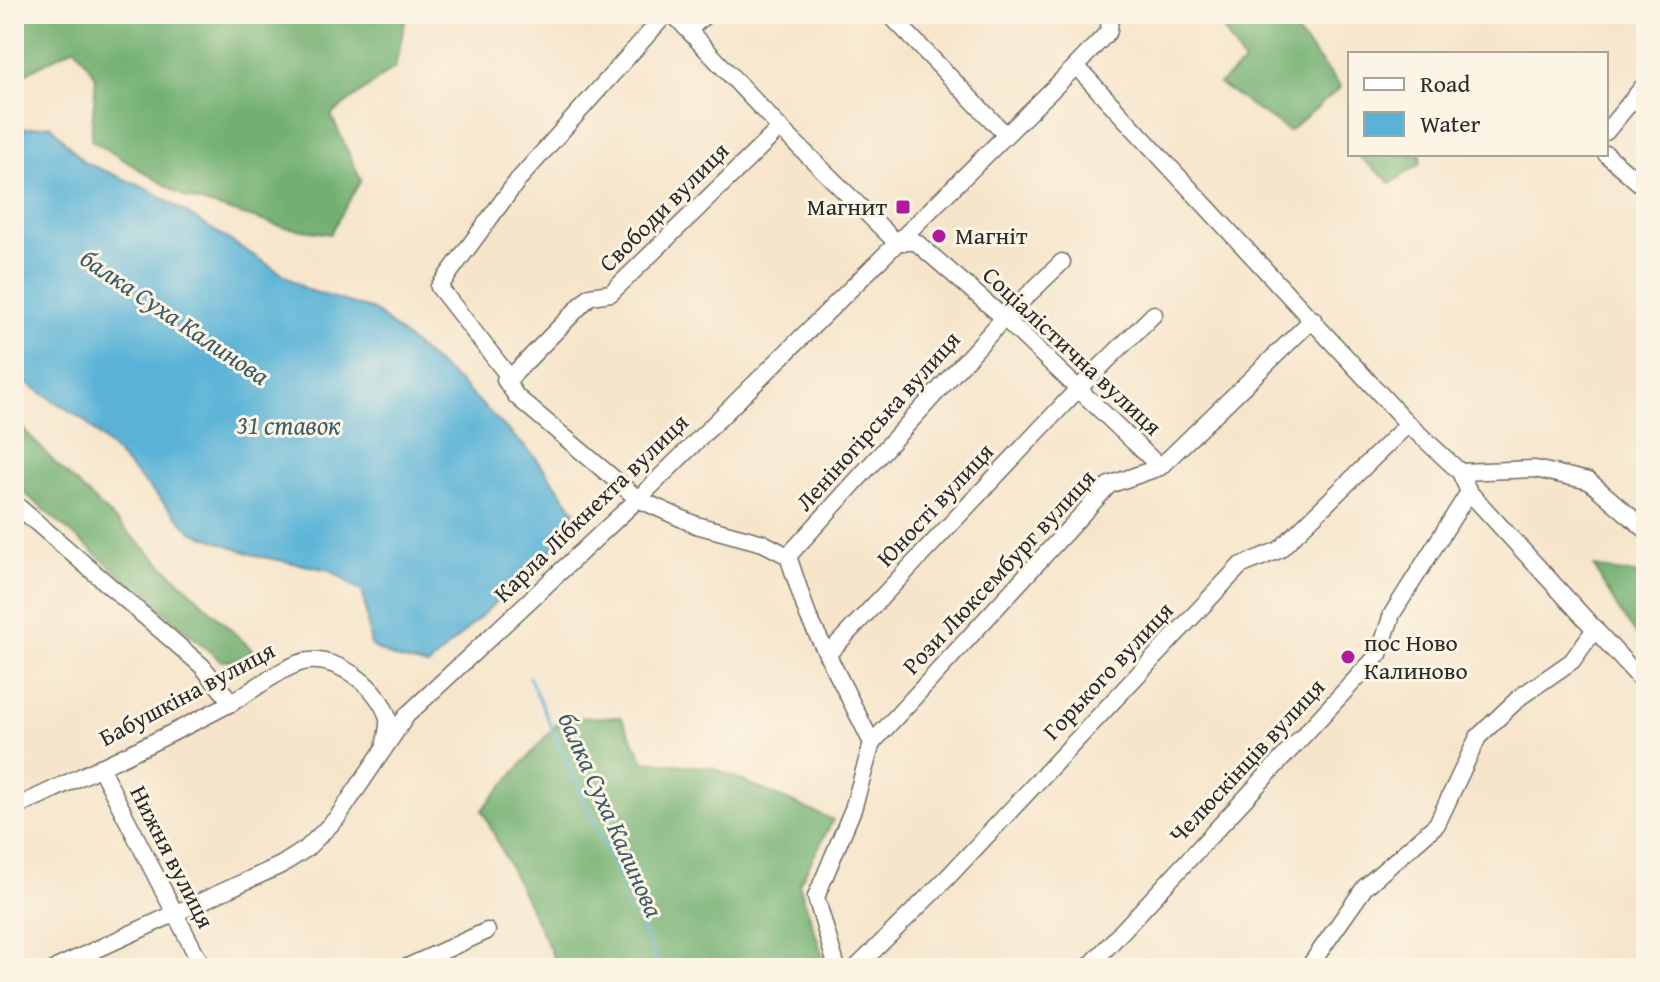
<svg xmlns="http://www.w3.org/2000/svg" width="1660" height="982" viewBox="0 0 1660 982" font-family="'Gentium Book Plus',serif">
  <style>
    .forest { fill: #72b071; stroke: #4e6e4e; stroke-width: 2 }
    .water { fill: #5ab3d7; stroke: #426f81; stroke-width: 2 }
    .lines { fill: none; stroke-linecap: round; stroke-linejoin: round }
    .stream { stroke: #5ab3d7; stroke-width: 3 }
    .minor-casing { stroke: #726c63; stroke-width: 19 }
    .minor { stroke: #fff; stroke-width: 16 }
    .poi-dot { fill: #b5179e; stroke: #fcf5e5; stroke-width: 3 }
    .labels { text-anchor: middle; stroke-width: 6; stroke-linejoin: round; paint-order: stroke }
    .street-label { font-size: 24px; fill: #2b2b2b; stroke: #fcf5e5 }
    .poi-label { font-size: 24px; fill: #2b2b2b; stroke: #fcf5e5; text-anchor: start }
    .water-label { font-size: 26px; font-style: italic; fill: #3b5b67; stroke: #fcf5e5 }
  </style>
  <rect width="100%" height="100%" fill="#fcf5e5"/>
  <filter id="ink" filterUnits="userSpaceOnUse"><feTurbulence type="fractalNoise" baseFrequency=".0125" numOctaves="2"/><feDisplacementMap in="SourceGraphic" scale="16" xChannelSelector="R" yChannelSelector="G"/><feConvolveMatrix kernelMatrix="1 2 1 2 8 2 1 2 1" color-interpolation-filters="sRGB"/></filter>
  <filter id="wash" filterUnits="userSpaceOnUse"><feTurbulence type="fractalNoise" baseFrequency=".006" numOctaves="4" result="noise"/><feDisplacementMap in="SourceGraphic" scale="32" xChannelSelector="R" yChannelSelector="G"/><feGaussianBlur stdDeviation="1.8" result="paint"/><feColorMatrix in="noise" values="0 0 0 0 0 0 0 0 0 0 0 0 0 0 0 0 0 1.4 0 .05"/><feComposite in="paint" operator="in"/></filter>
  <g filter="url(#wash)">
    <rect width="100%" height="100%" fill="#f6e5cb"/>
    <!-- forest -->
    <g class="forest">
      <path d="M14 14H407L395 67 331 115 361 180 330 234 283 227 185 197 91 140 96 77 75 47 17 78Z"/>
      <path d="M1214 14H1282L1341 87 1289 131 1219 84 1244 63Z"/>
      <path d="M1356 154H1421L1420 164 1391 183Z"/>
      <path d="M14 419 55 463 263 660 221 661 14 484Z"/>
      <path d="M1594 567 1646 576V647L1619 611Z"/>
      <path d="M621 717 644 761 713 768 833 820 799 884 827 968H559L482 810 562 718Z"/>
    </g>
    <!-- water -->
    <path class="water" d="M50 125 84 162 150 190 308 290 373 310 461 384 536 458 575 511 570 532 428 666 395 658 371 646 363 593 330 570 257 556 192 532 85 421 14 375V130Z"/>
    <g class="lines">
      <!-- stream -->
      <path class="stream" d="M529 677 660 968"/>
    </g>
  </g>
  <g filter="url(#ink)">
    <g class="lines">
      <!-- minor casing -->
      <g class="minor-casing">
        <g id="minor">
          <path d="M666 14 518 180 439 287 510 378 505 380 517 397 638 499 696 525 763 543 788 556 808 616 872 743 853 809 816 897 837 968"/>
          <path d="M673 14 780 128 896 242H916L1004 318 1160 467"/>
          <path d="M889 14 1006 135"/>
          <path d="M689 30 706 14"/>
          <path d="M1076 66 1408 424 1460 472 1469 492 1646 685"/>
          <path d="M1606 132 1646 83"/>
          <path d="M1606 154 1646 189"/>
          <path d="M510 378 590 296 611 293 780 128"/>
          <path d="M1460 472 1535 469 1589 481 1646 530"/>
          <path d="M14 503 202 666 232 703"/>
          <path d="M788 556 1004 318 1062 262"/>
          <path d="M827 655 1078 389 1154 314"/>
          <path d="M872 743 1109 485 1160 467 1313 319"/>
          <path d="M100 767 203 968"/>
          <path d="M14 808C86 774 159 741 229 704 250 693 288 662 309 661 340 658 381 689 388 719 389 726 386 736 385 743"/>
          <path d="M56 968 281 865 306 849 337 818 407 715 638 499 1076 66 1109 31 1110 14"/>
          <path d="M405 968 487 931"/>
          <path d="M856 968 946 879 1240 566 1279 550 1408 424"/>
          <path d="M1088 968 1379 654 1392 614 1469 492"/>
          <path d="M1308 968 1365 887 1437 824 1478 737 1520 697 1572 661 1595 629"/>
        </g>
      </g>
      <!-- minor -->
      <use href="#minor" class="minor"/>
    </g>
  </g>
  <!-- markers -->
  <g class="poi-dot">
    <rect x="895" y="199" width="16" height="16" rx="4"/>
    <circle cx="939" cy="236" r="8"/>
    <circle cx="1348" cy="657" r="8"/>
  </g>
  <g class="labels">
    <!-- street labels -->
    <g class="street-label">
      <text transform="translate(664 207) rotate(-45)" y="8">Свободи вулиця</text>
      <text transform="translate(1072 351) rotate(43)" y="8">Соціалістична вулиця</text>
      <text transform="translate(878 421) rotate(-48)" y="8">Леніногірська вулиця</text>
      <text transform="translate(935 505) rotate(-47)" y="8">Юності вулиця</text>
      <text transform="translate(591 508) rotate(-44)" y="8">Карла Лібкнехта вулиця</text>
      <text transform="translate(999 572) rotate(-47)" y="8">Рози Люксембург вулиця</text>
      <text transform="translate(1108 671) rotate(-47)" y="8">Горького вулиця</text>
      <text transform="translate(187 694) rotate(-28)" y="8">Бабушкіна вулиця</text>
      <text transform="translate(1247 761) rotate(-47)" y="8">Челюскінців вулиця</text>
      <text transform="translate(172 857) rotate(63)" y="8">Нижня вулиця</text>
    </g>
    <!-- poi labels -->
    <g class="poi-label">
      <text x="887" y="215" text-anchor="end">Магнит</text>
      <text x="955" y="244">Магніт</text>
      <text x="1364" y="651">пос Ново<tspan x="1364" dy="28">Калиново</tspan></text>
    </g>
    <!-- water labels -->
    <g class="water-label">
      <text transform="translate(175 317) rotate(34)" y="9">балка Суха Калинова</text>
      <text x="289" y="434">31 ставок</text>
      <text transform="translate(611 815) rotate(66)" y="9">балка Суха Калинова</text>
    </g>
  </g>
  <!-- margin -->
  <rect width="1660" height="982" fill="none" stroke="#fcf5e5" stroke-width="48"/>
  <!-- legend -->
  <rect x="1348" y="52" width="260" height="104" fill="#fcf5e5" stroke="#a8a49b" stroke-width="2"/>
  <rect x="1364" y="78" width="40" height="12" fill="#ffffff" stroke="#a8a49b" stroke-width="2"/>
  <text x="1420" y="92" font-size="24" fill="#2b2b2b">Road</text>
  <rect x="1364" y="112" width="40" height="24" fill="#5ab3d7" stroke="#a8a49b" stroke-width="2"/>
  <text x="1420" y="132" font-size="24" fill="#2b2b2b">Water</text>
</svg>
